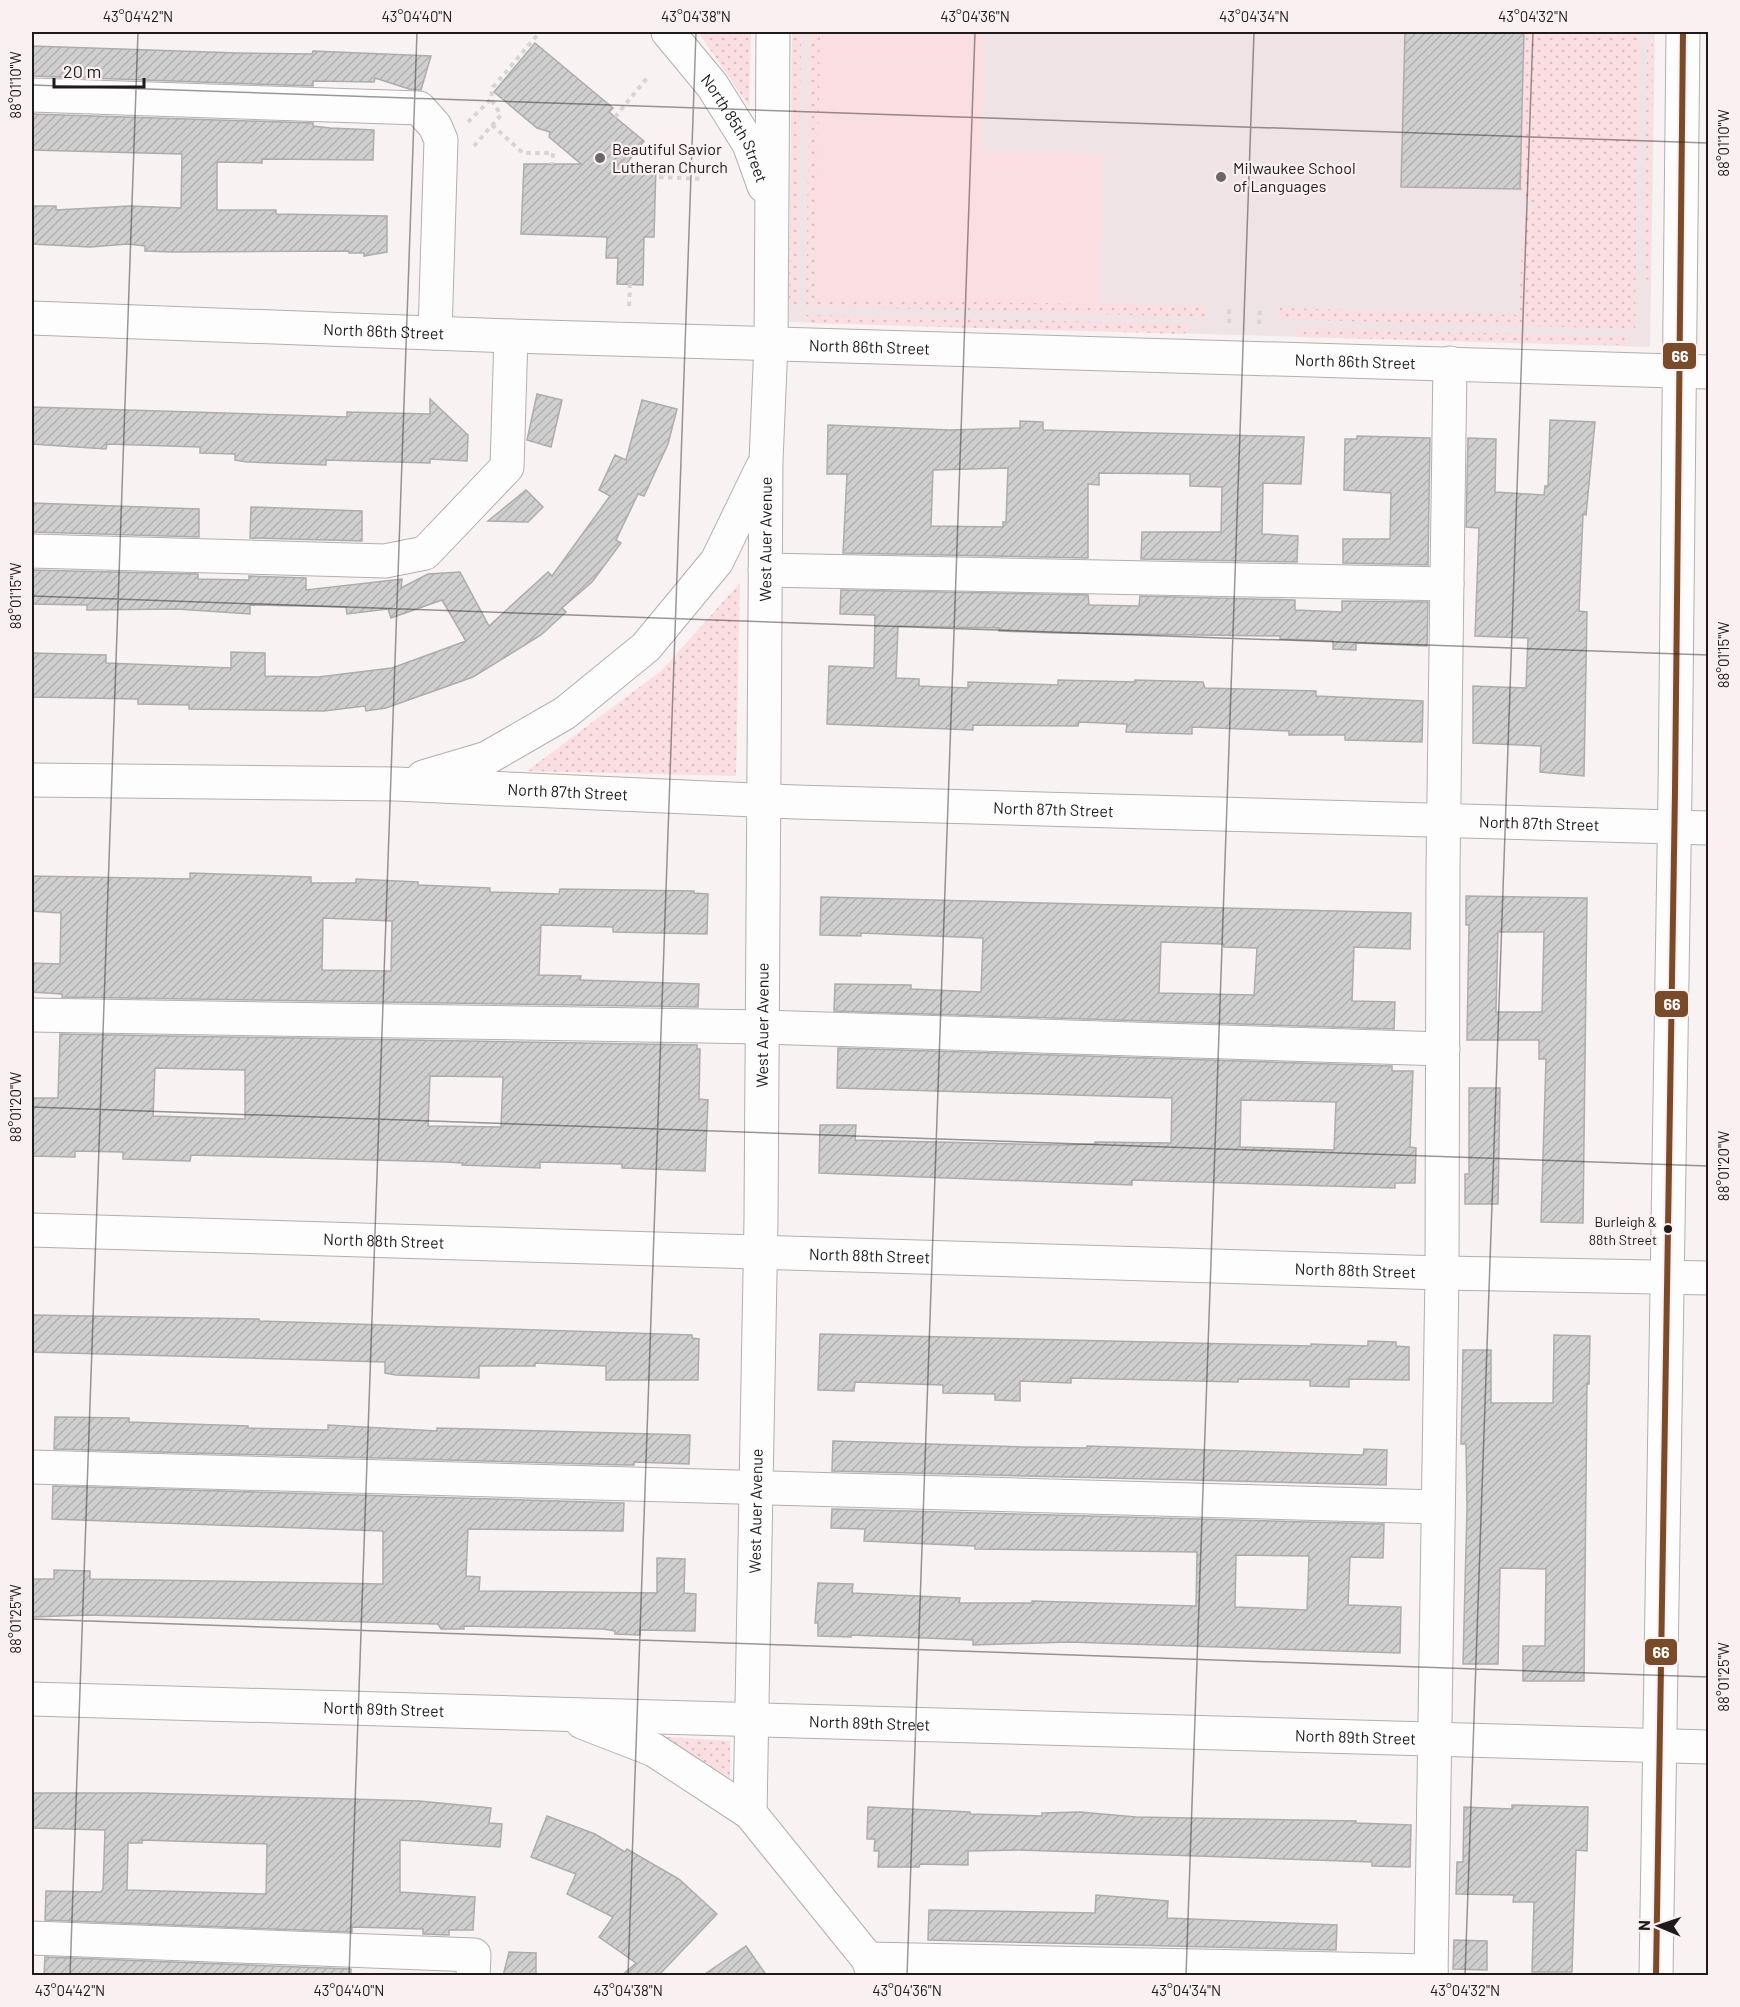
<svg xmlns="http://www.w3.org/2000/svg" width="1740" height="2007" viewBox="0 0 1740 2007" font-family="Barlow,sans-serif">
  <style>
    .built { fill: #f0e3e6 }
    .grass { fill: url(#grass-dots) }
    .park { fill: #fbdee2 }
    .building { fill: url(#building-hatch); stroke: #adacad; stroke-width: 1.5; fill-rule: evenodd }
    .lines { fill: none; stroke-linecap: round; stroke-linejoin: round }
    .minor-casing { stroke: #b3aeaf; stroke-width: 35 }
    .major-casing { stroke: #b3aeaf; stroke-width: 35 }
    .path { stroke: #d6d4d4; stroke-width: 4; stroke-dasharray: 4.5 4.5; stroke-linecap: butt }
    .minor { stroke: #fefdfd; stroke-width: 33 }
    .major { stroke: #fefdfd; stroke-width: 33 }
    .bus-1-casing { stroke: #faf0f2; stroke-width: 10 }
    .bus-1 { stroke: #7a4b2a; stroke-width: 6 }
    .ticks { fill: none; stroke: #1f1b1c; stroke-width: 1.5; stroke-opacity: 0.45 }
    .poi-dot { fill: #6b6667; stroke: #faf0f2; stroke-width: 2 }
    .bus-dot { fill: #1f1b1c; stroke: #faf0f2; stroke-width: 2 }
    .labels { text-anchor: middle; stroke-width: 4.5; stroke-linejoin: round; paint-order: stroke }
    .bus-label { font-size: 14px; fill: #1f1b1c; stroke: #faf0f2; text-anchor: end }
    .street-label { font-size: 16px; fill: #1f1b1c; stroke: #faf0f2 }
    .poi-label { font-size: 16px; fill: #1f1b1c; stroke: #faf0f2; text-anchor: start }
    .line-badge { stroke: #faf0f2; stroke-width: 2 }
    .badge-label { font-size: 16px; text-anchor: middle; font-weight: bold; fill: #fff }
    .neatline { fill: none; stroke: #1f1b1c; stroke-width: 2 }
    .ticks-label { font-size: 15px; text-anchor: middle; fill: #1f1b1c }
  </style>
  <defs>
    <pattern id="grass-dots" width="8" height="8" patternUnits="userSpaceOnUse" patternTransform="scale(1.5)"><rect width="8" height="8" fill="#fbdee2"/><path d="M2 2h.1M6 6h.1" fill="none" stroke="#d7bec1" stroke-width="1.8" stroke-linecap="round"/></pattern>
    <pattern id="building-hatch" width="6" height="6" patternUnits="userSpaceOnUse" patternTransform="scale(1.5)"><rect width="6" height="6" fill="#d0cfd0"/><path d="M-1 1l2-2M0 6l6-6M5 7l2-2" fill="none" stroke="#b2b1b2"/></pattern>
  </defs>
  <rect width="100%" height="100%" fill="#f8f2f3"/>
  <!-- built -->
  <path class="built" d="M792 32H1655L1650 347 789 322Z"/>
  <!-- grass -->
  <g class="grass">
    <path d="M698 32H751L749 106Z"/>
    <path d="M793 32H801L797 305H789Z"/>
    <path d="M810 32H820L816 299 1204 306 1207 317 806 306Z"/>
    <path d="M1524 32H1569V34H1579V32H1639L1635 329 1278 319 1280 308 1519 315 1523 214 1535 205 1524 198 1519 189Z"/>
    <path d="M1647 41H1653L1650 280 1644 279Z"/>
    <path d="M806 315H807L1191 324 1184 334 809 323Z"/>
    <path d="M1292 328 1626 337 1627 345 1299 337Z"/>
    <path d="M740 583 736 776 527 771 661 671Z"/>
    <path d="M653 1736 730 1741V1779Z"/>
  </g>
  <!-- park -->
  <path class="park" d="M820 32H984L982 151 1103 154 1100 304 816 299Z"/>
  <!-- building -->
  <g class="building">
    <path d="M1405 32H1524L1520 189 1401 187Z"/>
    <path d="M535 43 613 108 609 112 644 141 626 164 656 165 654 237H644L643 285 617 284 618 258H606L607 237 521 234 524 164H581L549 137 550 132 537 128 494 92Z"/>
    <path d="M32 46 238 53 312 54 313 51 431 56 421 90 409 89 375 78 374 82 313 81V86L32 76Z"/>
    <path d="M32 114 313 123V126L330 128 374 130 373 160 262 159V163L217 162V210H276V214L387 216V252L364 256V253H349V251L172 252 145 251V246L128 244 90 247 32 244V206H56V210L130 206 181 208 182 154 32 150Z"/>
    <path d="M537 394 562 400 551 447 527 440Z"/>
    <path d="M430 399 468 435 467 461 430 459V463L326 460V465L247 462 235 460V454L200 453V447L107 444 106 449 32 444V407L347 417V412L430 414Z"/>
    <path d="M642 400 677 409 668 444 644 496 638 494 616 540 621 543 592 582 562 608 566 612 541 635 473 677 386 708 366 711 365 706 324 711 189 709V705L138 704V699L32 697V653L106 655V663L231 668V652L265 653V676L318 677 392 668 466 641 442 600 391 618 388 609 347 614 346 607 250 605V614L177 609 87 610V605L32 604V570L198 574V579L249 580V576L306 578V590L402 579 401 588 428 574 460 572 489 626 548 572 552 576 610 496 599 490 615 455 626 460Z"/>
    <path d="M1550 420 1595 422 1586 515 1583 514 1579 611 1587 612 1584 776 1540 772 1541 746 1473 743V686L1526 688 1528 638 1475 636 1479 528 1466 527 1468 438 1496 439 1495 492 1544 495 1545 486H1548Z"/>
    <path d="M1020 421 1043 422V430L1304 437 1301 484 1263 483 1262 534 1298 536 1297 562 1141 559 1142 532H1221L1222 487 1190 486V474L1099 473V485L1088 484V558L843 553 847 474H827L828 425 950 430 1020 428ZM1008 468 1006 522H1003V527L931 526 933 470Z"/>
    <path d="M1357 436 1430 438 1428 565 1343 563V539H1390L1391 493 1344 490 1345 439H1357Z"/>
    <path d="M526 490 543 507 528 522 488 521Z"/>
    <path d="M32 503 199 509V537L32 532Z"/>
    <path d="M251 507 362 511V541L250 538Z"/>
    <path d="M841 590 1088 595 1089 605 1139 606 1140 596 1295 600V610L1342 612V601L1428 602 1427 646 1356 643V650L1333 649V641L1280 639V636L1056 633 999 631V628L898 626 896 678 919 679V686L968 688V682L1058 685V680L1135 682V680L1203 682 1205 688 1316 691V696L1423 701 1422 742 1345 740V735H1289V731L1192 727V734L1126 732 1127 724 1079 722 1078 726 973 725V730L827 724 829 666 874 668 875 615 840 614Z"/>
    <path d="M190 873 311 877V883H356V879L418 882V885L490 888V892L559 894 560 889 694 891V893L708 894 707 934 613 932V927L541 925 539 975 581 976 580 980 699 984 698 1007 62 997V994L32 992V963L60 964 61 913 32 911V876L190 879ZM323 918 392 921 391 971 322 970Z"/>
    <path d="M1466 896 1587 898 1583 1223 1541 1222 1546 1059H1539V1040H1467L1469 925H1466ZM1498 932H1544L1542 1012H1496Z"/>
    <path d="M821 897 1411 913 1410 949 1354 947 1352 1001 1395 1002 1394 1029 834 1011 835 984 911 985V989L981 992 983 938 861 933V936L820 935ZM1161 942 1223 944 1224 947 1257 948 1254 995 1159 993Z"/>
    <path d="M60 1034 697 1045V1049H700L699 1099 708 1100 705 1171 622 1168V1164L540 1162V1168L462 1165 463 1163 446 1162 191 1155 190 1161 123 1159V1152L75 1151V1157L32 1156V1098H58ZM155 1068 245 1070V1119L153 1116ZM430 1076 503 1077 501 1127 428 1126Z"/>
    <path d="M838 1048 1392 1066V1071H1413L1410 1147 1416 1148 1415 1183H1395V1188L1132 1180V1185L819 1173 820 1125H856L855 1140 1061 1145 1095 1144V1142L1171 1143 1172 1098 837 1088ZM1241 1100 1336 1102 1334 1150 1240 1147Z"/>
    <path d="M1469 1088H1500L1498 1204H1465V1174H1469Z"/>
    <path d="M32 1315 259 1319V1321L692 1335V1338L699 1339 698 1380H606V1366L535 1363V1366H479V1378L396 1375 385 1373V1362L32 1352Z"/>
    <path d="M820 1334 1311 1346V1344L1368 1346V1341L1396 1342V1346L1409 1347V1380L1349 1379V1387L1310 1386V1380L1238 1379V1382L1071 1378V1383L1020 1381V1401L995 1400V1394L943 1393V1385L855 1382 854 1391 818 1390Z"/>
    <path d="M1554 1335 1590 1336 1589 1384H1587L1584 1681H1523V1646H1545L1546 1569 1500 1568 1498 1664H1463L1467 1507 1466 1444H1461L1463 1350H1491V1403H1553Z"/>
    <path d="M55 1417 129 1418V1422L248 1426V1428L328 1430V1425L437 1431V1428L690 1435 689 1464 634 1462V1465H626L54 1449Z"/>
    <path d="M833 1441 1024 1447 1087 1448V1446L1363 1455 1364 1449 1387 1450 1386 1485 832 1471Z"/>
    <path d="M53 1486 624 1503 623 1531 468 1529 466 1576 480 1577 479 1591 657 1593V1558L685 1559 684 1593 696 1594 695 1631 640 1630V1635L615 1634V1631L603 1629 464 1626V1629H441L438 1624 327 1621 89 1615 32 1617V1579H54V1570L90 1571V1579L383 1584V1531L52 1519Z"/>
    <path d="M832 1509 1384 1524 1383 1558 1350 1557 1348 1605 1401 1607 1400 1653 1069 1642 973 1645V1640L851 1635V1637L818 1636V1623H815L818 1583 853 1584 852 1593 960 1598 959 1603H1032V1601L1196 1606 1197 1552 975 1549V1546L864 1541 865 1529 831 1528ZM1236 1555 1309 1556 1307 1610 1235 1607Z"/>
    <path d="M32 1793H143L419 1801 491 1808 489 1823 502 1824 500 1847 400 1840V1892L475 1897 473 1930H449V1935L423 1934V1929L352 1927V1932L45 1920 46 1891 101 1892 103 1889 105 1830 32 1828ZM142 1840 267 1844 266 1894 127 1890 128 1843H142Z"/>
    <path d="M1512 1805 1588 1807 1587 1851 1576 1850 1572 1972H1532L1534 1902H1513L1514 1895 1456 1894 1457 1862H1463L1464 1807 1512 1809Z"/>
    <path d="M868 1807 970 1812V1814L1042 1816V1813L1080 1812 1136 1817 1356 1821V1823L1411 1825 1410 1867 1372 1866V1862L1019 1850 968 1851V1865L920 1864 919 1867H878L879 1851H874L875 1839H867Z"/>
    <path d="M547 1816 595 1834 625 1852 627 1849 679 1879 717 1914 658 1976H621L636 1963 599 1937 613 1917 567 1894 576 1874 531 1857Z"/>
    <path d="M1096 1895 1168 1901 1167 1918 1337 1925 1336 1950 928 1940 929 1910 1095 1913Z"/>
    <path d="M1454 1940 1487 1941V1970L1453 1969Z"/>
    <path d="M746 1946 767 1976H702Z"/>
    <path d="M509 1952 536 1953V1976H503Z"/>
    <path d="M45 1957 351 1969V1976H44Z"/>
  </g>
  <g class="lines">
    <!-- minor casing -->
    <g class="minor-casing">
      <g id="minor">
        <path id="s1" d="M668 32 712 85 749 144 764 186"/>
        <path d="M32 95 419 108 435 126 441 140 435 333"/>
        <path id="s2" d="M32 318 511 336 1708 372"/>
        <path d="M32 551 385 561 425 553 507 467 511 336"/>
        <path d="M765 570 1447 584"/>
        <path d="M423 777 487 758 565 713 646 647 717 561 762 468"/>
        <path id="s3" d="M32 780 396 784 796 802 1708 828"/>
        <path d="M32 1015 763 1027 1443 1049"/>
        <path id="s4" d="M32 1230 1442 1273 1708 1278"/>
        <path d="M32 1467 1438 1507"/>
        <path id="s5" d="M32 1699 1708 1747"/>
        <path d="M582 1722 654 1750 750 1813 868 1959 874 1976"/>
        <path id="s6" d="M750 1813 761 1219 766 461 771 343 773 32"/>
        <path d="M32 1938 474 1955 473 1976"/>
        <path d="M868 1959 1431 1971"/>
        <path d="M1431 1976 1442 1273 1443 868 1450 363"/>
      </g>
    </g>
    <!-- major casing -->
    <g class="major-casing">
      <path id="major" d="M1656 1976 1675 791 1683 32"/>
    </g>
    <!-- path -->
    <g class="path">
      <path d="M615 117 647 78"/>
      <path d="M468 122 491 99"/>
      <path d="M492 125 523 153H553L552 164"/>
      <path d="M474 146 501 115 491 99 493 87 540 32"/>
      <path d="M659 177 704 179"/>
      <path d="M629 306 630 284"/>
      <path d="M1229 323V307"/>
      <path d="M1259 324 1260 308"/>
    </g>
    <!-- minor -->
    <use href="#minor" class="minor"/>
    <!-- major -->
    <use href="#major" class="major"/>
    <!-- bus-1 casing -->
    <g class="bus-1-casing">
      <path id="bus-1" d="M1656 1976 1675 791 1683 32"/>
    </g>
    <!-- bus-1 -->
    <use href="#bus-1" class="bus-1"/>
  </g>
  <!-- ticks -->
  <path class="ticks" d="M32 85 1708 143M32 596 1708 655M32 1107 1708 1166M32 1619 1708 1677M70 1976 138 32M349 1976 417 32M628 1976 696 32M907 1976 975 32M1186 1976 1254 32M1465 1976 1533 32"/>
  <!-- markers -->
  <g class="poi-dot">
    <circle cx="600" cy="158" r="6"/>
    <circle cx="1221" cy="177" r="6"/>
  </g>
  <circle class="bus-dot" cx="1668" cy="1229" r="5"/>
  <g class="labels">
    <!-- bus labels -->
    <g class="bus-label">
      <text x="1657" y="1227">Burleigh &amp;<tspan x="1657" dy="18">88th Street</tspan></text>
    </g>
    <!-- street labels -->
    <g class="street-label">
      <text dy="6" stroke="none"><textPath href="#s1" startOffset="118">North 85th Street</textPath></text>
      <text dy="6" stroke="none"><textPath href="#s2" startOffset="352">North 86th Street</textPath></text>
      <text dy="6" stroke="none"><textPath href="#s2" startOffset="838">North 86th Street</textPath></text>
      <text dy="6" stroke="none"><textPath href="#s2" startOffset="1324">North 86th Street</textPath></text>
      <text dy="6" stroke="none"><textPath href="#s6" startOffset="1274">West Auer Avenue</textPath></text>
      <text dy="6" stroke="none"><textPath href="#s3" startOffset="536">North 87th Street</textPath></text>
      <text dy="6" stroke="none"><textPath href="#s3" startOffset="1022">North 87th Street</textPath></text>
      <text dy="6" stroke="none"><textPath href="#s3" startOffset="1508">North 87th Street</textPath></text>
      <text dy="6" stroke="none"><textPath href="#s6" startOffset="788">West Auer Avenue</textPath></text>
      <text dy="6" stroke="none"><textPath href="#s4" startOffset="352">North 88th Street</textPath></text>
      <text dy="6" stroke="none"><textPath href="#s4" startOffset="838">North 88th Street</textPath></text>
      <text dy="6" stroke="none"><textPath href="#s4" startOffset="1324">North 88th Street</textPath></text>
      <text dy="6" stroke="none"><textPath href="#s6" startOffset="302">West Auer Avenue</textPath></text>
      <text dy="6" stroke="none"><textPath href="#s5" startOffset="352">North 89th Street</textPath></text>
      <text dy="6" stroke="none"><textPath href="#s5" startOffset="838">North 89th Street</textPath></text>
      <text dy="6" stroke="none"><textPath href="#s5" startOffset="1324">North 89th Street</textPath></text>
    </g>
    <!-- poi labels -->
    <g class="poi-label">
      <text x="612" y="155">Beautiful Savior<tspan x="612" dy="18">Lutheran Church</tspan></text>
      <text x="1233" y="174">Milwaukee School<tspan x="1233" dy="18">of Languages</tspan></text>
    </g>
  </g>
  <g class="line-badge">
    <rect x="1662" y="342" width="35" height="28" rx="6" fill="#7a4b2a"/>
    <rect x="1654" y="990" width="35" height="28" rx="6" fill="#7a4b2a"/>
    <rect x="1644" y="1638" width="34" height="28" rx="6" fill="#7a4b2a"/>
  </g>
  <g class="badge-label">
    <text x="1680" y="362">66</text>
    <text x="1672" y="1010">66</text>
    <text x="1661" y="1658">66</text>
  </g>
  <!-- border -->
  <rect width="1740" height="2007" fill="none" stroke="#faf0f2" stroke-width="66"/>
  <!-- north arrow -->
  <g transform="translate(1659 1926) rotate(272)" stroke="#faf0f2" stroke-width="4.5" paint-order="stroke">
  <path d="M0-4.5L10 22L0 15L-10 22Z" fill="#1f1b1c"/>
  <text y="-9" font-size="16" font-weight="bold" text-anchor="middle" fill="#1f1b1c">N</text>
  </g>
  <!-- scale -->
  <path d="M54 78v9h90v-9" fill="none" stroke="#1f1b1c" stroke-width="3"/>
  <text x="63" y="78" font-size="18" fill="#1f1b1c" stroke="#faf0f2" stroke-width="4.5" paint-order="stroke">20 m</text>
  <rect x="33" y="33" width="1674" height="1941" class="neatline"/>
  <g class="ticks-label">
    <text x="138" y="22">43°04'42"N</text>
    <text x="417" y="22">43°04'40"N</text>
    <text x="696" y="22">43°04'38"N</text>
    <text x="975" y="22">43°04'36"N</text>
    <text x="1254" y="22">43°04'34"N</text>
    <text x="1533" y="22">43°04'32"N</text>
    <text transform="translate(16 85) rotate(-90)" y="5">88°01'10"W</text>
    <text transform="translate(1724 143) rotate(-90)" y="5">88°01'10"W</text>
    <text transform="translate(16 596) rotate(-90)" y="5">88°01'15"W</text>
    <text transform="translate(1724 655) rotate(-90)" y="5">88°01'15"W</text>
    <text transform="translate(16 1107) rotate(-90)" y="5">88°01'20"W</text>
    <text transform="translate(1724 1166) rotate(-90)" y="5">88°01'20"W</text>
    <text transform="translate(16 1619) rotate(-90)" y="5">88°01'25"W</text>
    <text transform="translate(1724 1677) rotate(-90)" y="5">88°01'25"W</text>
    <text x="70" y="1996">43°04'42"N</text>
    <text x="349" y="1996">43°04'40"N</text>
    <text x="628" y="1996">43°04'38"N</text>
    <text x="907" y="1996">43°04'36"N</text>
    <text x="1186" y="1996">43°04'34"N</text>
    <text x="1465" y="1996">43°04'32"N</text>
  </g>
</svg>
